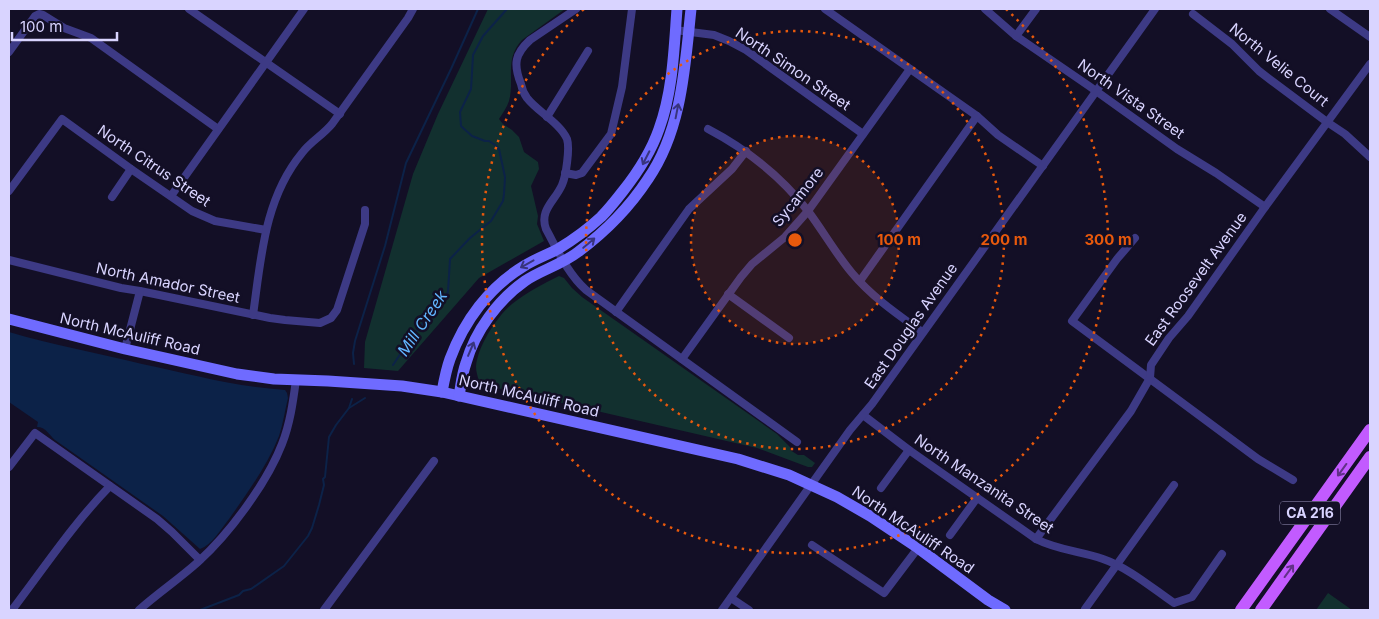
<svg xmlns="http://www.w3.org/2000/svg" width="1379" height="619" viewBox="0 0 1379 619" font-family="Inter,sans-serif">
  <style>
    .green { fill: #12302f }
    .water { fill: #0c2248 }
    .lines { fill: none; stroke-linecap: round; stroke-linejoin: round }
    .stream { stroke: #0c2248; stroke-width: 2 }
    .street { stroke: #3d3a85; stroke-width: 8 }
    .secondary { stroke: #6f6bff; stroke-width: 11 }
    .primary { stroke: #c25bff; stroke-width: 12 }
    .oneway { stroke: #38347d }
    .oneway2 { stroke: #623188 }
    .ring { fill: none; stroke: #e8590c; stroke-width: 2.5; stroke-dasharray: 2.5 5 }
    .labels { text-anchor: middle; stroke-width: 5; stroke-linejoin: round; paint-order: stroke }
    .shield { fill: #130f26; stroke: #9e99be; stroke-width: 1 }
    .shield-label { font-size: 14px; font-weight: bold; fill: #d9d4ff }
    .street-label { font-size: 15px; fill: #d9d4ff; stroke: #130f26 }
    .water-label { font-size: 16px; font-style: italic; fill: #62b6ff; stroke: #130f26 }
    .centre { fill: #e8590c; stroke: #130f26; stroke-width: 2.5 }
    .ring-label { font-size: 15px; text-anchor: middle; font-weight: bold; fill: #e8590c; stroke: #130f26; stroke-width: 5; stroke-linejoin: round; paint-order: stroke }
  </style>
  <rect width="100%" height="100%" fill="#130f26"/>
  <!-- green -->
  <g class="green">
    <path d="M488 9H565L522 40C504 59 515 79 509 101 507 107 503 113 499 119L503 124 512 130 519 137 524 152 538 162 539 169 531 186 538 216 537 224 544 241 479 278 398 371 364 368 365 342 413 174 438 114Z"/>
    <path d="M559 276 564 278 572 288 582 297 777 434 790 447V450L798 455H804L815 463 812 467H808L757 448 484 385 479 382C478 377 476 372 476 367 477 347 497 316 512 304 527 292 543 284 559 276Z"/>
    <path d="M1328 593 1352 610H1316Z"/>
  </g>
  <!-- water -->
  <path class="water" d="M9 332C53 345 98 353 142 364 190 374 236 387 285 390L287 393 288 398C285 410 283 424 279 436 267 466 248 492 229 519 221 529 212 545 200 549L163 516 55 440C49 435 46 427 37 427L38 422 9 402Z"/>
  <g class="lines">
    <!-- stream -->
    <g class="stream">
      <path d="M354 364 353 353 355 341 385 246 406 163 451 69 478 9"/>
      <path d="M393 365 411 338 448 292 450 259 470 238 491 221 503 201 504 194 505 177 499 149 495 145 489 141H485L472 136 461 126 460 112 471 89 473 55 483 36 507 9"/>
      <path d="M349 408 352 399"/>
      <path d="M200 610 239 595 243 591 251 589 284 566 308 536 312 528 319 505 324 485 323 479 325 477 329 437 336 425 349 408 365 398"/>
    </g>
    <!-- street -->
    <g class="street">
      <path d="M189 9 340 114"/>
      <path d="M576 9 530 40C515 54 513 64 521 84 522 89 524 94 527 98 538 112 560 123 567 139 570 148 566 176 562 185 555 201 539 210 546 229 558 251 568 274 586 290L797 442"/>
      <path d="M825 9 977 116 998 135 1043 166"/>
      <path d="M985 9 1016 36 1089 86 1177 149 1216 173 1265 207"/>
      <path d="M1330 9 1370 37"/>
      <path d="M1193 14 1232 44 1259 71 1272 81 1327 122 1345 134 1370 157"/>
      <path d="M675 30 714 35 729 41 746 50 863 134"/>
      <path d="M1016 36 1036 9"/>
      <path d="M9 52 35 16 39 14 43 15 64 28 91 38 218 129"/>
      <path d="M547 117 588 51"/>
      <path d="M708 129C748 150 780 175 808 211 823 231 836 254 852 273 872 297 897 314 922 332"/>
      <path d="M565 173 576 175 582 173 611 134 622 87 632 9"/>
      <path d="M9 191 62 119 131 169 192 211 215 221 266 230"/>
      <path d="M171 196 304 9"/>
      <path d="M112 197 131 169"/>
      <path d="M1135 238 1117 259 1072 321 1258 459 1293 480"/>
      <path d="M9 260 121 288 140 291 270 318 285 320 320 323 331 318 337 310 365 224V210"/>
      <path d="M860 281 977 116"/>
      <path d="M728 294 789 338"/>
      <path d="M616 312 689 209 732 169 746 151"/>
      <path d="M253 315C261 259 264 199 302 153 310 142 323 135 332 124L408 18 413 9"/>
      <path d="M125 349 140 291"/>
      <path d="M682 359 741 277 752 264 785 237 808 211 910 69"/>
      <path d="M863 415 909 450 1036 539C1057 550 1080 551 1103 559 1129 568 1152 588 1174 603L1192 597 1222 554"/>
      <path d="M9 467 35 433 157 519 172 532 200 560"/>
      <path d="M881 488 909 450"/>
      <path d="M950 535 977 498"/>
      <path d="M1036 539 1131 411 1150 378 1151 365 1169 338 1188 316 1265 207 1370 64"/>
      <path d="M812 545 884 593 918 548"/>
      <path d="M731 598 749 610"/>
      <path d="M1085 609 1174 485"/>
      <path d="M12 610C44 568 73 524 110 486"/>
      <path d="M139 610C158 593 179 579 198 562 229 534 267 483 282 444 290 424 293 402 296 380"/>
      <path d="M324 610 434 461"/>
      <path d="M722 610 850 430 872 404 1155 9"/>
    </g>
    <!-- secondary -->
    <g class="secondary">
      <path d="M9 319 125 349 237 374 274 379 328 381 402 386 442 392 738 459 789 475 837 497 870 516 918 548 988 600 1005 610"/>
      <path d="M442 392C444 381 446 370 450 359 464 321 489 287 524 266 535 259 547 255 558 249 573 240 588 229 601 217 609 209 616 200 623 191 638 172 651 152 659 129 673 91 674 48 677 9"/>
      <path d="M459 396C461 385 462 374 466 363 475 331 498 300 525 281 541 270 561 265 578 252 605 232 629 208 648 179 682 130 685 66 691 9"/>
    </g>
    <!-- primary -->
    <g class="primary">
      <path d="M1241 610 1370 430"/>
      <path d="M1261 610 1370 457"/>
    </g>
  </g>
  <!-- one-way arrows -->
  <defs><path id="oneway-shaft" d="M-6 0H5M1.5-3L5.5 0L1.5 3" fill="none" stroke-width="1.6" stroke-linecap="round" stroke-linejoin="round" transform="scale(1.25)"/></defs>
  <g class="oneway">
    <use href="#oneway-shaft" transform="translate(677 111) rotate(-79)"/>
    <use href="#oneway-shaft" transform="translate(646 158) rotate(117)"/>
    <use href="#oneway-shaft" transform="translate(589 243) rotate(-40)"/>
    <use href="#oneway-shaft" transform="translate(527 264) rotate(151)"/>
    <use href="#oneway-shaft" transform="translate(471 349) rotate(-67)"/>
  </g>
  <g class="oneway2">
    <use href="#oneway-shaft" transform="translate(1342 470) rotate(126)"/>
    <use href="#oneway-shaft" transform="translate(1289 571) rotate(-54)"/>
  </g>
  <!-- distance rings -->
  <circle cx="795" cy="240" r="104" fill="#e8590c" fill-opacity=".12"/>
  <g class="ring">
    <circle cx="795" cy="240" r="104"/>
    <circle cx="795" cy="240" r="209"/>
    <path d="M1006 9A313 313 0 1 1 584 9"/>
  </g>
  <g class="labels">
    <!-- shield labels -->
    <rect class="shield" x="1280" y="501.5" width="60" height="23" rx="4"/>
    <g class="shield-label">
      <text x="1310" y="518">CA 216</text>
    </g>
    <!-- street labels -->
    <g class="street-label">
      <text transform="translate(1279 65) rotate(39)" y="5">North Velie Court</text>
      <text transform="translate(793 69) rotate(34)" y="5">North Simon Street</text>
      <text transform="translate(1131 99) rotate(35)" y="5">North Vista Street</text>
      <text transform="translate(154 166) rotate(34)" y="5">North Citrus Street</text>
      <text transform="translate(798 197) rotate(-51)" y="5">Sycamore</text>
      <text transform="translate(1196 279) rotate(-54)" y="5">East Roosevelt Avenue</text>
      <text transform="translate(168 283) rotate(12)" y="5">North Amador Street</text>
      <text transform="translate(911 326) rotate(-55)" y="5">East Douglas Avenue</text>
      <text transform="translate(130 334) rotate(13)" y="5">North McAuliff Road</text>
      <text transform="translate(529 396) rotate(13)" y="5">North McAuliff Road</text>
      <text transform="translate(984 484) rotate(34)" y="5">North Manzanita Street</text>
      <text transform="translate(913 530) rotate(34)" y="5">North McAuliff Road</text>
    </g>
    <!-- water labels -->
    <g class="water-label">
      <text transform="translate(422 323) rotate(-56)" y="6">Mill Creek</text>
    </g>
  </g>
  <circle cx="795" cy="240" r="8" class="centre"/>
  <g class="ring-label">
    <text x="899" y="245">100 m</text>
    <text x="1004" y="245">200 m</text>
    <text x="1108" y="245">300 m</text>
  </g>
  <!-- border -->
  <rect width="1379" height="619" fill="none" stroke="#d9d4ff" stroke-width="20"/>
  <!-- scale -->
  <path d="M12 32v8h105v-8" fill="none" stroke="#d9d4ff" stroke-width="2.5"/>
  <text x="20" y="32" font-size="15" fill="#d9d4ff" stroke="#130f26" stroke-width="4" paint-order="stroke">100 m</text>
</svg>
